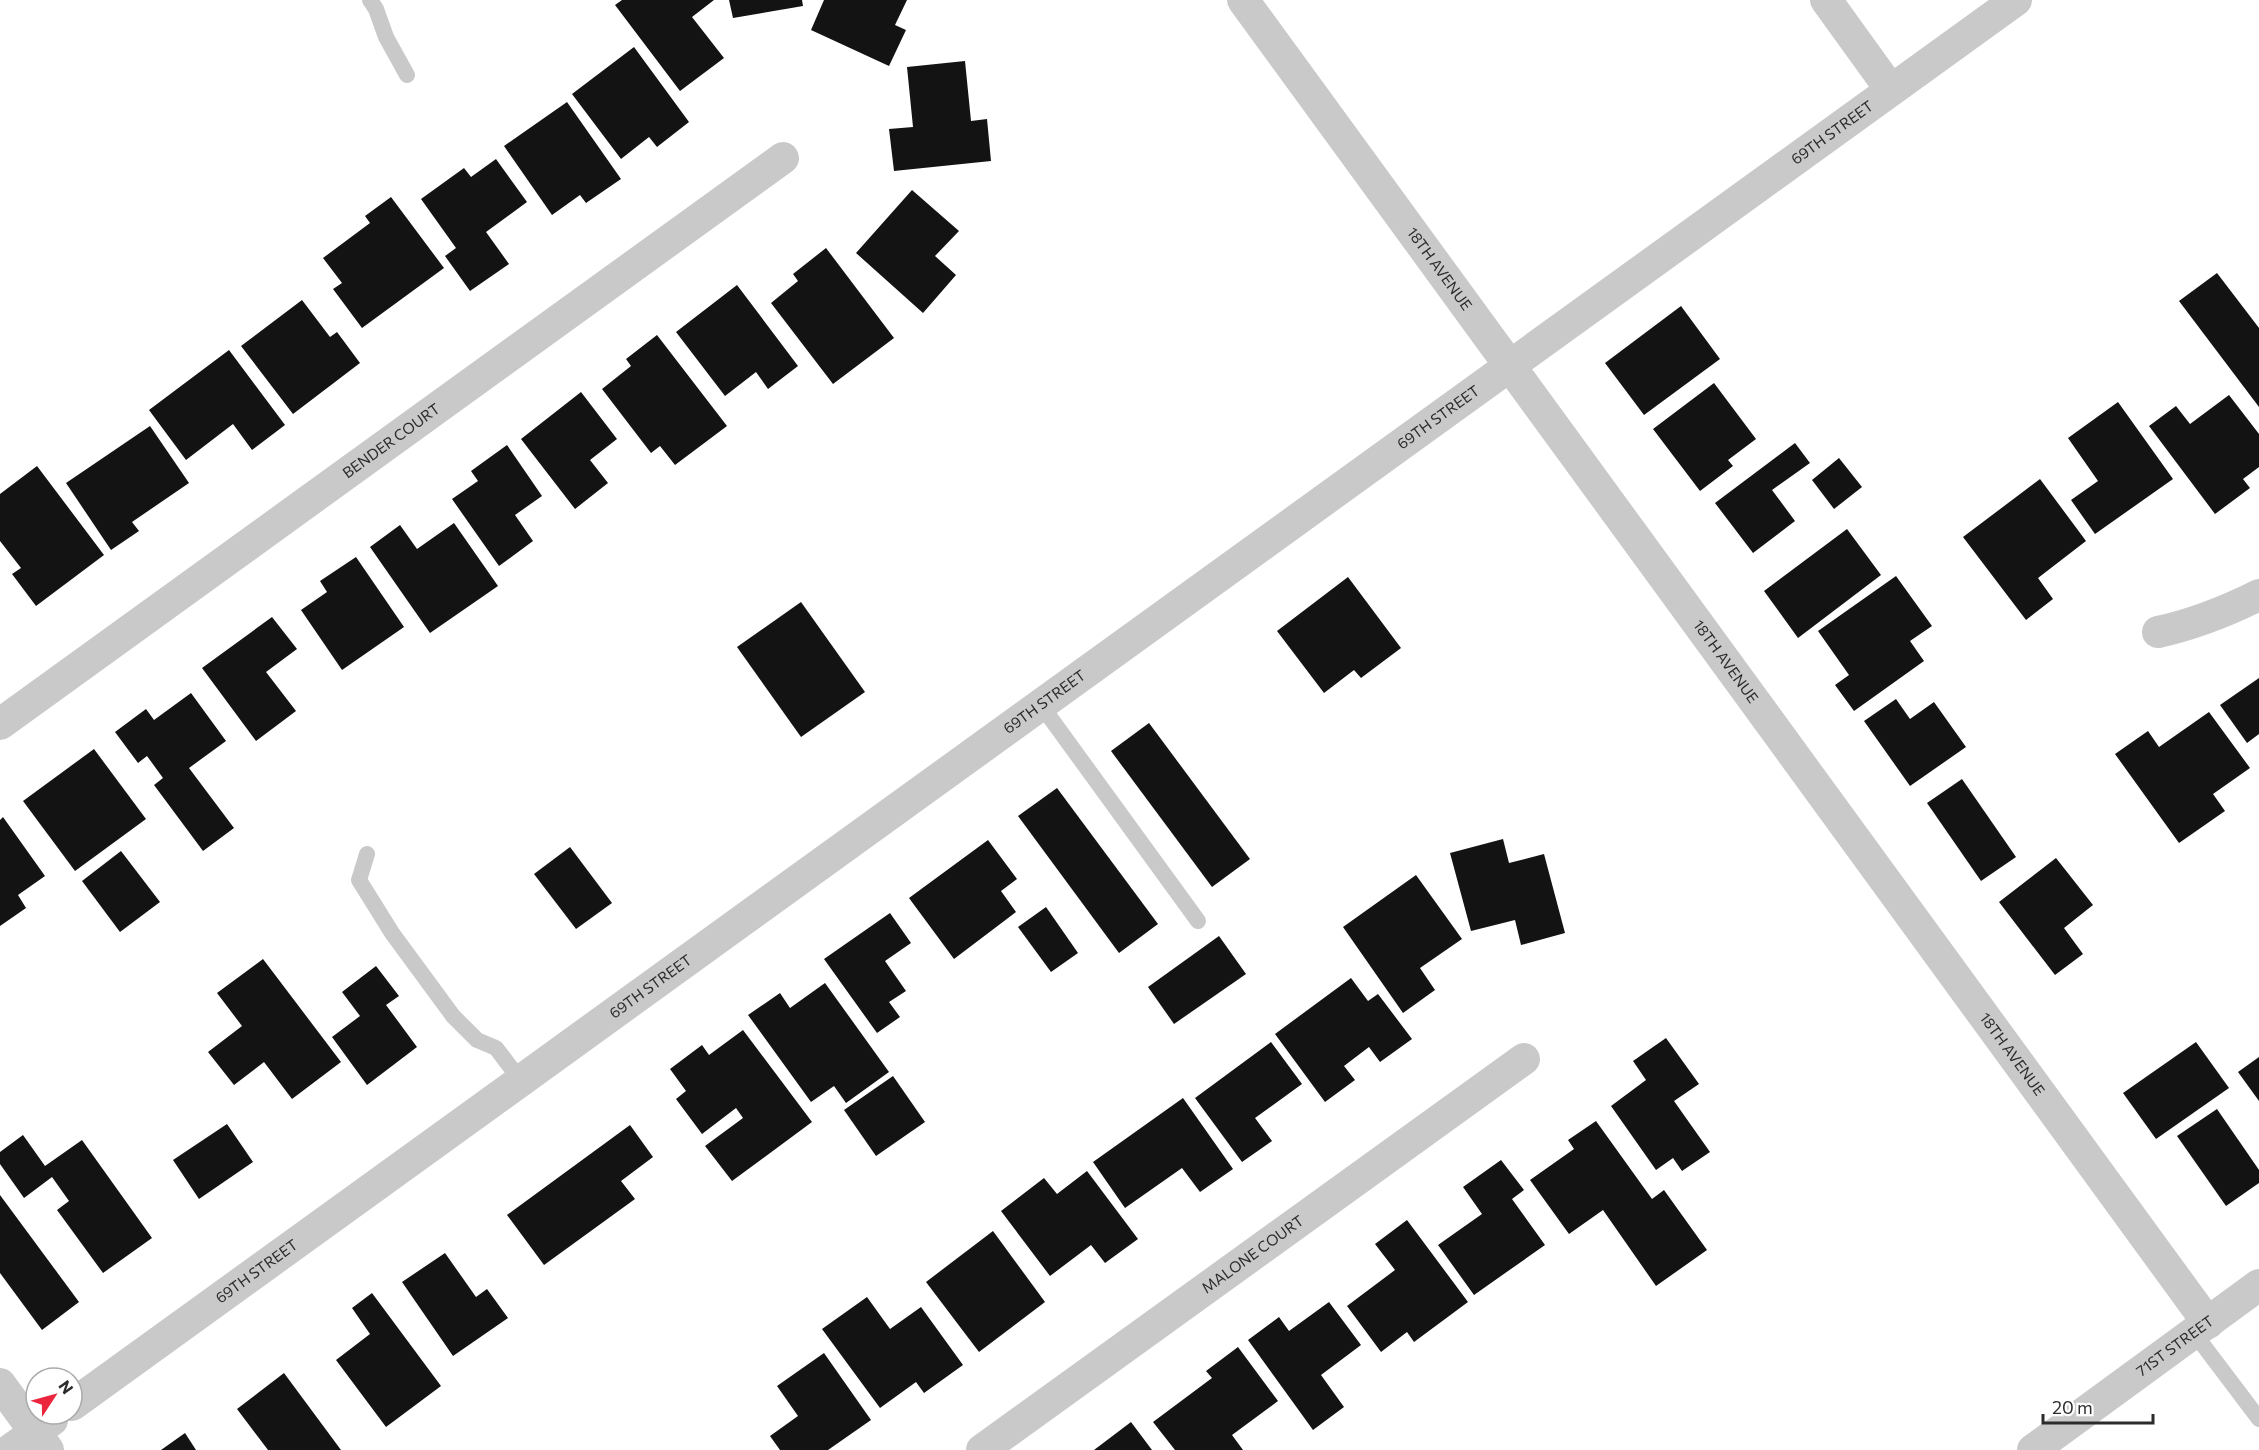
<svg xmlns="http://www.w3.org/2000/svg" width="2259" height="1450" viewBox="0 0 2259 1450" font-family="Commissioner,sans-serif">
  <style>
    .building { fill: #131313 }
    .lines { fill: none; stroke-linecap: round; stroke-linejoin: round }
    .service { stroke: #c9c9c9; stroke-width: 16 }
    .minor { stroke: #c9c9c9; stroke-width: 32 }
    .labels { text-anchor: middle; stroke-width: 6; stroke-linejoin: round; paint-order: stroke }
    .street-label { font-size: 15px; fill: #2c2c2c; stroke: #fff }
  </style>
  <rect width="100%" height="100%" fill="#fff"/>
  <!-- building -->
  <g class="building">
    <path d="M622 0H714L692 17 724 58 680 91 615 5Z"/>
    <path d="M729 0H802L803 6 733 18Z"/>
    <path d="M824 0H907L895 25 906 30 889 66 811 30Z"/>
    <path d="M634 47 689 122 657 147 649 137 621 159 572 94Z"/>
    <path d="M965 61 971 121 987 119 991 161 894 171 889 129 913 127 907 67Z"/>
    <path d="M567 102 621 179 586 203 580 195 552 215 504 146Z"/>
    <path d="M496 159 527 202 486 232 509 264 470 291 445 256 456 248 421 199 464 168 471 177Z"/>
    <path d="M912 190 959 231 935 256 956 275 923 313 856 253Z"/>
    <path d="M391 197 444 268 362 328 333 289 342 283 323 258 370 223 365 216Z"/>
    <path d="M826 248 894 338 833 384 771 303 798 281 793 274Z"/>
    <path d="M2217 273 2259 328V407L2179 301Z"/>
    <path d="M737 285 798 366 768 389 756 372 725 396 676 332Z"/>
    <path d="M302 300 330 337 337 332 360 363 293 414 241 346Z"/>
    <path d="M1681 306 1720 359 1644 415 1605 363Z"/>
    <path d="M657 335 727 426 675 465 660 446 651 453 602 389 631 366 626 359Z"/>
    <path d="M229 350 285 425 252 450 233 424 186 460 149 410Z"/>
    <path d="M1714 383 1756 439 1728 460 1733 466 1700 491 1653 429Z"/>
    <path d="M581 392 617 439 590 460 608 483 575 509 521 439Z"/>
    <path d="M2229 395 2259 434V467L2243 479 2250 488 2215 514 2149 426 2176 406 2190 424Z"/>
    <path d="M2118 402 2173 479 2095 534 2071 500 2098 481 2068 438Z"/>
    <path d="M150 426 189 483 132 522 139 531 111 550 66 483Z"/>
    <path d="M1795 443 1810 463 1772 490 1795 521 1753 553 1715 503Z"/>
    <path d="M507 445 542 496 515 515 533 541 499 566 452 499 478 481 471 471Z"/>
    <path d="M1839 458 1862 487 1834 509 1812 480Z"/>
    <path d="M37 466 104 555 36 606 12 574 21 568 0 541V494Z"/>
    <path d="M2040 479 2086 541 2038 578 2053 599 2026 620 1963 537Z"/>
    <path d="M454 523 498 586 430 633 370 547 400 525 417 549Z"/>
    <path d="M1847 529 1881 575 1798 638 1764 591Z"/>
    <path d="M356 557 404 627 342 670 301 610 327 592 320 581Z"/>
    <path d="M1896 576 1932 626 1910 641 1924 661 1854 711 1835 685 1849 675 1818 631Z"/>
    <path d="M1348 577 1401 648 1361 678 1354 670 1324 693 1277 631Z"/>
    <path d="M801 602 865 692 801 737 737 647Z"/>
    <path d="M272 617 297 649 266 672 296 711 256 741 202 668Z"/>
    <path d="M2259 678V734L2247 743 2220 705Z"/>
    <path d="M191 693 226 741 189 768 234 828 203 851 154 785 163 778 147 756 138 763 115 732 146 709 154 720Z"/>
    <path d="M1896 699 1910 719 1934 702 1966 747 1910 786 1864 721Z"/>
    <path d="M2209 712 2250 768 2213 794 2225 811 2179 843 2115 754 2148 731 2159 747Z"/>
    <path d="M1149 723 1250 859 1212 887 1111 751Z"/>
    <path d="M94 749 146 819 75 871 23 801Z"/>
    <path d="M1962 779 2016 857 1981 881 1927 803Z"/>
    <path d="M1057 788 1158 924 1119 953 1018 816Z"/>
    <path d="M3 817 45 876 18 895 26 908 0 926V820Z"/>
    <path d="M1503 839 1509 863 1544 854 1565 933 1521 945 1515 920 1471 931 1450 853Z"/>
    <path d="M988 840 1017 879 1001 891 1016 912 954 959 909 898Z"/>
    <path d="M570 847 612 903 576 929 534 874Z"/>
    <path d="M121 851 160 902 120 932 82 881Z"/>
    <path d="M2056 858 2093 905 2064 928 2083 954 2055 975 1999 902Z"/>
    <path d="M1416 875 1462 939 1420 968 1435 990 1403 1013 1343 927Z"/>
    <path d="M1046 907 1078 953 1051 972 1018 927Z"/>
    <path d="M890 913 911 943 885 961 906 991 889 1002 900 1017 877 1033 824 959Z"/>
    <path d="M1219 936 1246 974 1174 1024 1148 987Z"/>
    <path d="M263 959 341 1062 292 1099 264 1062 234 1085 208 1052 242 1026 217 993Z"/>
    <path d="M376 966 399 996 386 1005 417 1047 367 1085 332 1037 360 1016 342 992Z"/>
    <path d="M1351 978 1368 1001 1378 994 1412 1039 1380 1062 1369 1047 1344 1066 1355 1080 1325 1102 1275 1034Z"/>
    <path d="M825 983 889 1072 846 1103 834 1086 811 1102 748 1015 780 993 790 1008Z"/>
    <path d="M743 1030 812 1122 732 1181 705 1146 743 1118 736 1108 702 1134 676 1099 686 1091 670 1069 702 1045 709 1055Z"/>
    <path d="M1666 1038 1699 1084 1674 1101 1710 1152 1682 1171 1673 1158 1656 1170 1611 1106 1646 1080 1633 1061Z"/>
    <path d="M1271 1042 1302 1084 1255 1118 1272 1141 1242 1162 1195 1098Z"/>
    <path d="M2196 1042 2229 1088 2156 1139 2123 1093Z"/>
    <path d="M2259 1057V1101L2238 1072Z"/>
    <path d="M893 1076 925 1122 876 1156 844 1110Z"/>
    <path d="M1183 1098 1233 1169 1200 1192 1182 1168 1125 1208 1093 1162Z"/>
    <path d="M2217 1109 2259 1170V1183L2226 1206 2177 1136Z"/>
    <path d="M1596 1121 1652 1199 1664 1190 1707 1250 1656 1286 1603 1210 1569 1234 1530 1180 1574 1149 1568 1140Z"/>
    <path d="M227 1124 253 1162 199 1199 173 1160Z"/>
    <path d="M630 1125 653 1157 621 1181 635 1199 544 1265 507 1215Z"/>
    <path d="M23 1135 45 1166 82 1140 152 1238 103 1273 57 1210 69 1201 52 1177 24 1198 0 1164V1152Z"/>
    <path d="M1501 1160 1524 1190 1512 1199 1545 1245 1474 1295 1438 1245 1482 1214 1463 1187Z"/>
    <path d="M1087 1171 1138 1239 1105 1263 1091 1245 1050 1276 1001 1211 1044 1178 1057 1194Z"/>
    <path d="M0 1195 79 1302 42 1330 0 1273Z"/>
    <path d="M1407 1220 1468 1302 1414 1342 1407 1332 1381 1352 1347 1306 1395 1270 1375 1244Z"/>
    <path d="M993 1231 1045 1302 979 1352 926 1282Z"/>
    <path d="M445 1253 476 1297 487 1289 508 1318 453 1356 402 1282Z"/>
    <path d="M372 1293 441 1386 386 1427 336 1360 370 1334 352 1308Z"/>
    <path d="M867 1297 890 1329 921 1307 963 1365 924 1393 916 1382 880 1408 822 1329Z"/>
    <path d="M1329 1302 1361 1345 1321 1375 1344 1407 1313 1430 1248 1340 1279 1317 1289 1331Z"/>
    <path d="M1238 1347 1278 1401 1232 1435 1243 1450H1175L1153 1422 1212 1378 1206 1371Z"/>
    <path d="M824 1353 871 1420 828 1450H780L770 1436 798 1416 777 1386Z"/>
    <path d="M284 1373 341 1450H268L237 1409Z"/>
    <path d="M1131 1422 1152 1450H1094Z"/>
    <path d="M185 1433 196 1450H161Z"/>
  </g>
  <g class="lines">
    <!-- service -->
    <g class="service">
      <path d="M370 0 376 9 386 37 407 75"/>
      <path d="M1041 705 1198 921"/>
      <path d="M367 854 359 880 392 933 453 1016 477 1040 496 1048 521 1081"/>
      <path d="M2194 1333 2259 1419"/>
    </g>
    <!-- minor -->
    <g class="minor">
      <path id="s1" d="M1243 0 2208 1323"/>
      <path d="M1826 0 1891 90"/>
      <path d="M2158 632C2195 624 2225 612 2259 595"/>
      <path id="s2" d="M0 724 783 158"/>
      <path d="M0 1384 48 1450"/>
      <path id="s3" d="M72 1405 2016 0"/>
      <path d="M10 1450 52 1420"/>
      <path id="s4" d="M982 1450 1524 1059"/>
      <path id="s5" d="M2033 1450 2259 1285"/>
    </g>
  </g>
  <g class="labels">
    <!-- street labels -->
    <g class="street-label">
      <text dy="5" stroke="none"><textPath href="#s3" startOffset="2172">69TH STREET</textPath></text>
      <text dy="5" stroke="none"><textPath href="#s1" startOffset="333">18TH AVENUE</textPath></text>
      <text dy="5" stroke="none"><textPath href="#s3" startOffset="1686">69TH STREET</textPath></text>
      <text dy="5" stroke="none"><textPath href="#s2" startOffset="483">BENDER COURT</textPath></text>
      <text dy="5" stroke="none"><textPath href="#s1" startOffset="819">18TH AVENUE</textPath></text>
      <text dy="5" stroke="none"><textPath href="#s3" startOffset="1200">69TH STREET</textPath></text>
      <text dy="5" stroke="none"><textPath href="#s3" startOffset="714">69TH STREET</textPath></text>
      <text dy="5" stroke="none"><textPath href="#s1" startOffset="1305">18TH AVENUE</textPath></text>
      <text dy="5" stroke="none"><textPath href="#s4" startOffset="334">MALONE COURT</textPath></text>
      <text dy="5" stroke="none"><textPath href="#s3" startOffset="228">69TH STREET</textPath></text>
      <text dy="5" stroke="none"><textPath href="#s5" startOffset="176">71ST STREET</textPath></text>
    </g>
  </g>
  <!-- north arrow -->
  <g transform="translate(54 1396) rotate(54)"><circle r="28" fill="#ffffff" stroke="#ababab" stroke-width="1.5"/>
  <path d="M0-4.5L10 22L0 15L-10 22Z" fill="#eb253d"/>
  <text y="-9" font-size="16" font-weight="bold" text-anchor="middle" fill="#2c2c2c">N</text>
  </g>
  <!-- scale -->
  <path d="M2043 1414v9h110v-9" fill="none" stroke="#2c2c2c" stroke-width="3"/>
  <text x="2052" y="1414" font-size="18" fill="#2c2c2c" stroke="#ffffff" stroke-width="4.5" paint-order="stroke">20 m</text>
</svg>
